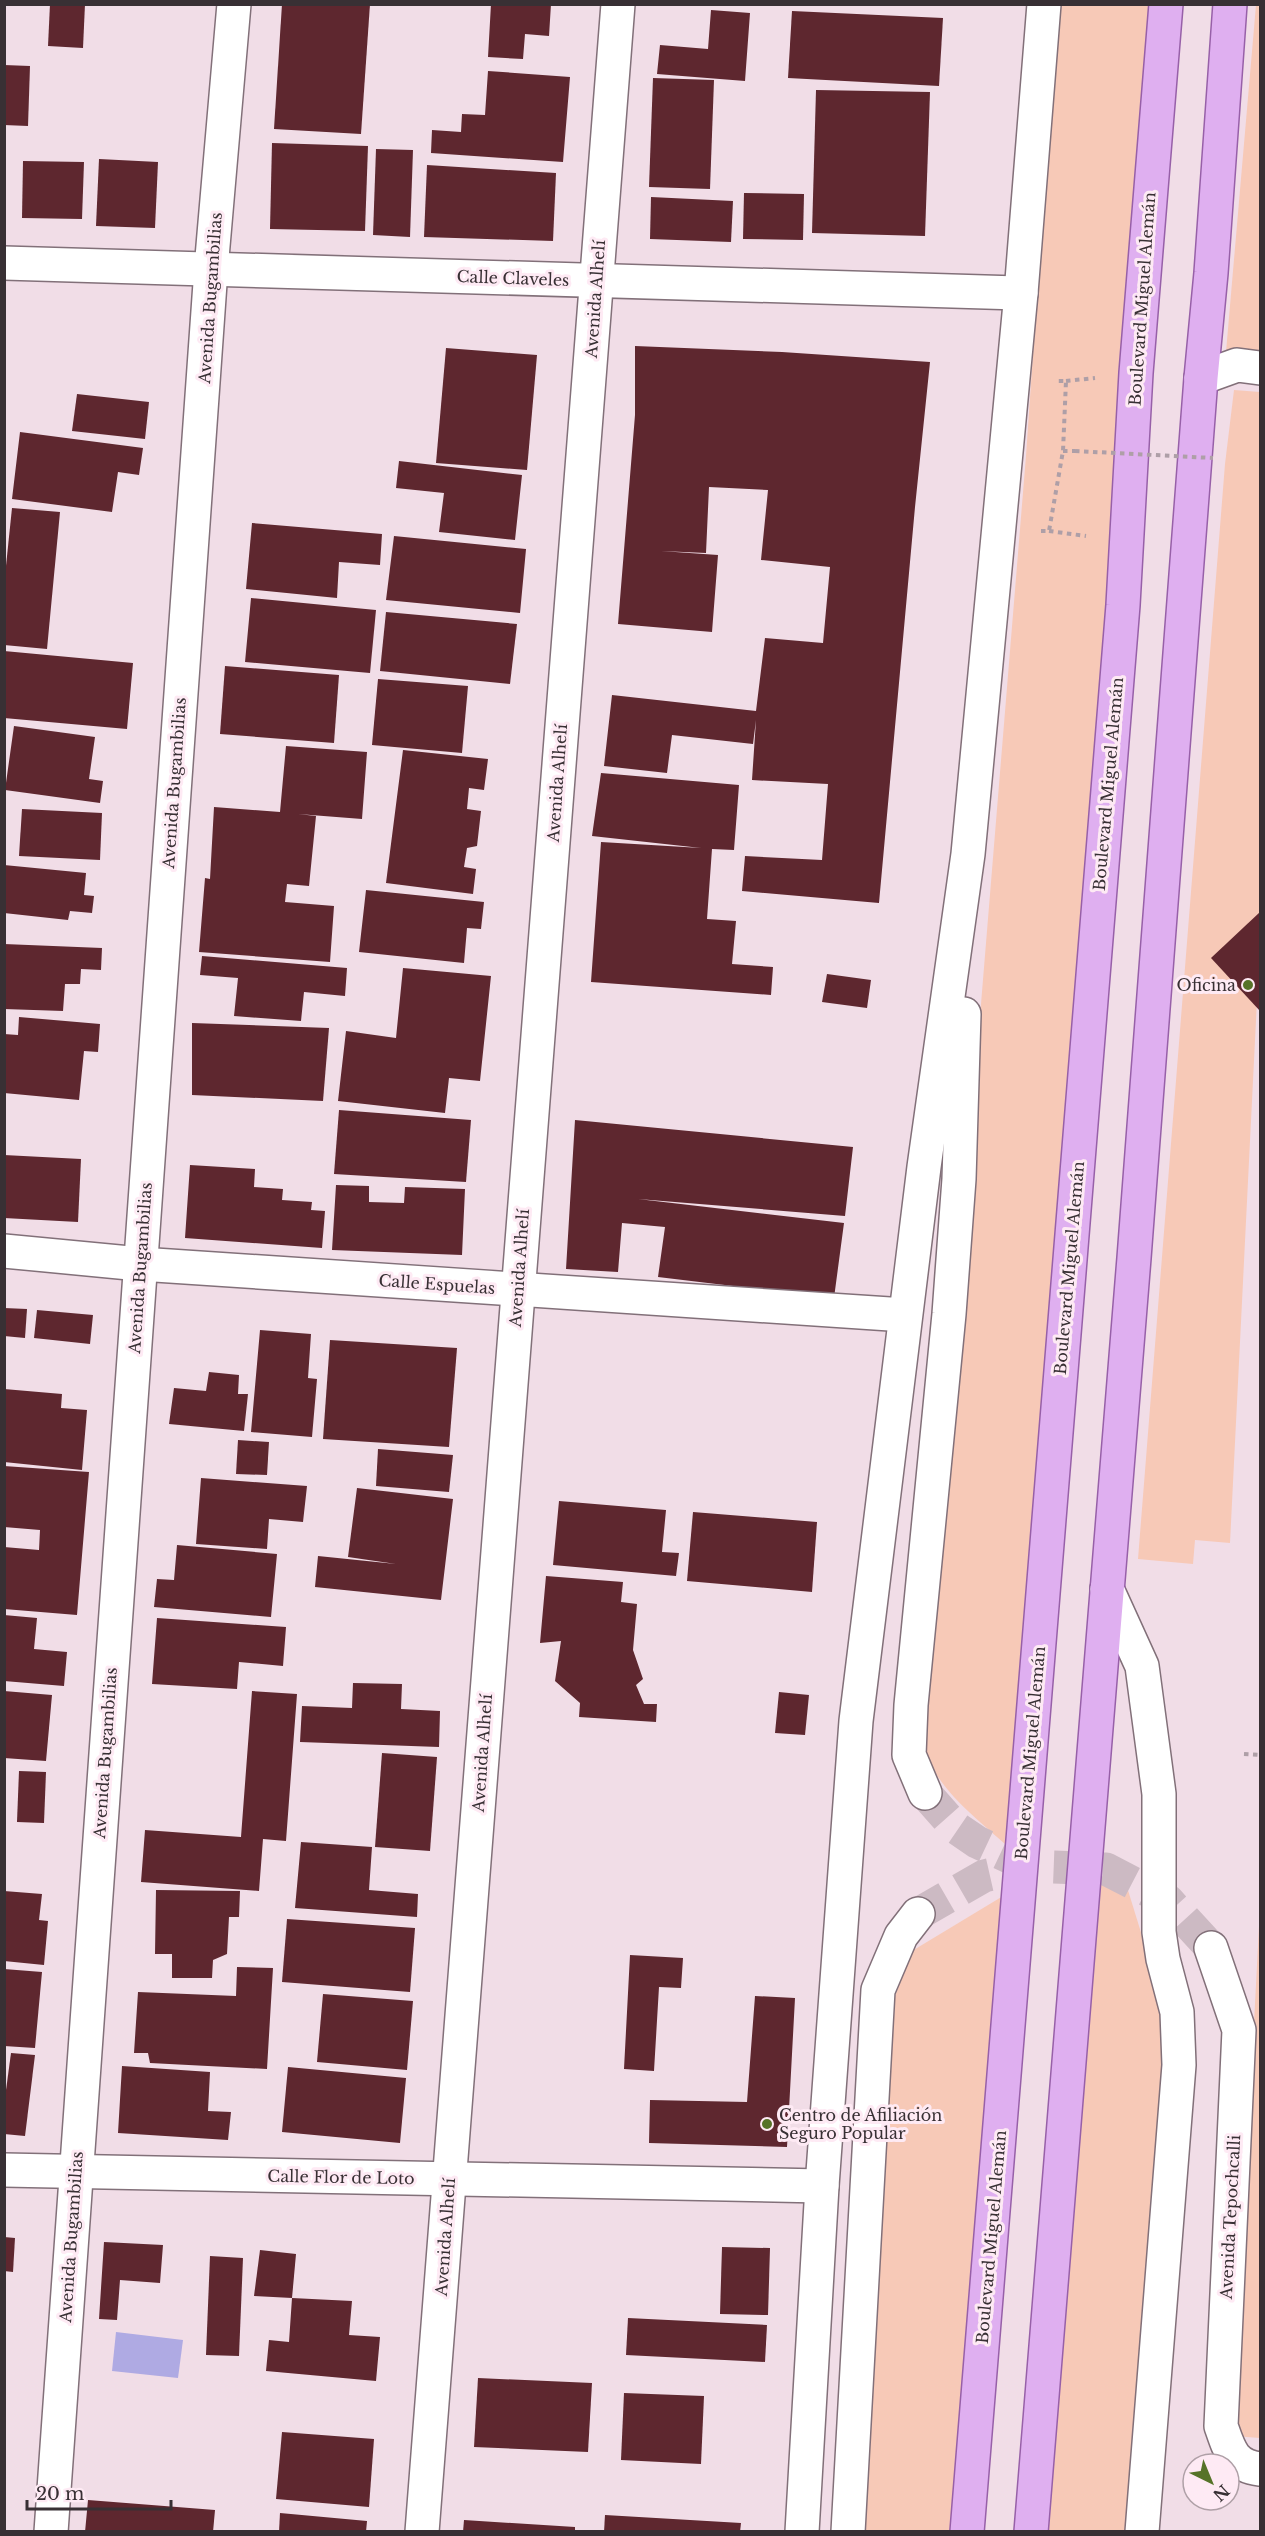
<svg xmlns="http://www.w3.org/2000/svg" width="1265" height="2536" viewBox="0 0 1265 2536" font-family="'Libre Baskerville',serif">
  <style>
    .green { fill: #f7c9b7 }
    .water { fill: #afaae3 }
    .building { fill: #5e272f }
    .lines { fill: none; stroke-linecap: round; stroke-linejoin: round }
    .street-tunnel { stroke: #ccbac3; stroke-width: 33; stroke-dasharray: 33 16; stroke-linecap: butt }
    .street-casing { stroke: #827079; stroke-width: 36 }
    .primary-casing { stroke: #9760a8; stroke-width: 36 }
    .path { stroke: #ae9fa7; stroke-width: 4; stroke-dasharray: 4.5 4.5; stroke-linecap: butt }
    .street { stroke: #fff; stroke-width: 33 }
    .primary { stroke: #dfaff0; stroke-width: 33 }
    .path-bridge { stroke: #ae9fa7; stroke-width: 4; stroke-dasharray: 4.5 4.5; stroke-linecap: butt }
    .poi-dot { fill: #567328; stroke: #feeaf4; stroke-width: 2 }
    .labels { text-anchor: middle; stroke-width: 6; stroke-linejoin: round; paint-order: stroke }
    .street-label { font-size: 16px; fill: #383034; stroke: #feeaf4 }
    .poi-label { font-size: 16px; fill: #383034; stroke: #feeaf4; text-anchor: end }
  </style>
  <rect width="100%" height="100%" fill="#f1dde7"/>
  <!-- green -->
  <g class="green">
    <path d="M1057 5H1153L1032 1577 1006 1845C979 1820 931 1785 925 1746 922 1727 925 1705 925 1686L1026 456Z"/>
    <path d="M1256 5H1260V355L1226 352Z"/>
    <path d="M1234 390 1260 392V940L1230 1543 1195 1540 1193 1564 1138 1559 1225 464Z"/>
    <path d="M1115 1873 1127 1887 1168 2020 1126 2531 1042 2532 1098 1884Z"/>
    <path d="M1008 1893 958 2531 858 2532 892 2004 912 1951Z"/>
    <path d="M1260 1906V2438L1233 2436Z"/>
  </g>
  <!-- water -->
  <path class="water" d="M116 2332 183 2340 178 2378 112 2371Z"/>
  <!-- building -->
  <g class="building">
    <path d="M50 4H85L83 48 48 46Z"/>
    <path d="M282 4H370L361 134 274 129Z"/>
    <path d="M491 4H551L549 36 525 34 523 59 488 57Z"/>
    <path d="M711 10 750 13 745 81 657 74 660 45 708 49Z"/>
    <path d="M792 11 943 18 939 86 788 78Z"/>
    <path d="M4 65 30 66 28 126 4 125Z"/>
    <path d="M488 71 570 77 563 162 431 153 432 130 461 132 462 114 485 115Z"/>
    <path d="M653 78 714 80 710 189 649 187Z"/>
    <path d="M816 90 930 92 925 236 812 233Z"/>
    <path d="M272 143 368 146 365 231 270 229Z"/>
    <path d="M376 149 413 150 410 237 373 235Z"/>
    <path d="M99 159 158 162 155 228 96 226Z"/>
    <path d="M23 161 84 162 82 219 22 218Z"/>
    <path d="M427 165 556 173 553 241 424 237Z"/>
    <path d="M744 193 804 194 803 240 743 239Z"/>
    <path d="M651 197 733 201 731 242 650 239Z"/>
    <path d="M635 346 782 352 930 362 915 507 879 903 742 891 745 856 822 860 828 784 752 780 756 720 753 744 672 735 667 773 604 766 612 695 756 711 765 638 823 643 830 567 761 560 768 490 709 487 706 553 661 551 718 555 712 632 618 624 635 415Z"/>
    <path d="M446 348 537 355 527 470 436 463Z"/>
    <path d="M77 394 149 402 145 439 72 431Z"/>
    <path d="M20 432 143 448 139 475 118 472 112 512 12 499Z"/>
    <path d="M399 461 522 475 515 540 439 532 444 493 396 488Z"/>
    <path d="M12 508 60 512 47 649 4 645V585Z"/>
    <path d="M252 523 382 534 380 565 339 562 337 598 246 589Z"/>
    <path d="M394 536 526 549 520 613 386 600Z"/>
    <path d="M251 598 376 610 370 673 245 662Z"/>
    <path d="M386 612 517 624 510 684 380 671Z"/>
    <path d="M4 651 133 663 127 729 4 718Z"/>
    <path d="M225 666 339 675 334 743 220 734Z"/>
    <path d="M378 679 468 686 462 753 372 745Z"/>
    <path d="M14 726 95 737 89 779 103 781 100 803 5 790Z"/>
    <path d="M286 746 367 752 362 819 298 814 316 816 309 886 287 884 285 902 334 906 330 962 199 952 205 878 210 879 214 807 280 812Z"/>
    <path d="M403 750 488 759 484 790 469 788 467 809 481 811 477 846 467 848 464 867 476 869 473 894 386 883Z"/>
    <path d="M601 773 739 785 734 850 712 849 707 919 736 921 732 964 773 967 771 995 591 982 601 842 701 848 592 836Z"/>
    <path d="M22 809 102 813 100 860 19 856Z"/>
    <path d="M4 865 86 873 84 895 94 896 92 913 70 911 68 920 4 913Z"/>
    <path d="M366 890 484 902 481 929 467 928 464 963 359 952Z"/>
    <path d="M1260 912V1011L1211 958Z"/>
    <path d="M4 944 102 948 101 970 81 969 80 984H65L63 1011 4 1009Z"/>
    <path d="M202 956 347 968 345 996 304 992 301 1021 234 1016 238 978 200 975Z"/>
    <path d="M403 968 491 976 480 1081 449 1078 445 1113 338 1101 346 1031 396 1038Z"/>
    <path d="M827 974 871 980 867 1008 822 1002Z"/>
    <path d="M19 1017 100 1024 98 1052 84 1051 79 1100 4 1093V1034L18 1035Z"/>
    <path d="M192 1023 329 1028 323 1101 192 1095Z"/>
    <path d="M339 1110 471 1120 466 1182 334 1174Z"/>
    <path d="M575 1120 853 1147 845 1216 638 1199 844 1223 834 1298 658 1277 665 1227 622 1223 618 1272 566 1269Z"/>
    <path d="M4 1155 81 1159 78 1222 4 1218Z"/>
    <path d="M190 1165 255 1169 254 1187 283 1189 282 1200 312 1202 311 1210 325 1211 322 1248 185 1238Z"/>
    <path d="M336 1185 369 1186V1202L404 1203 405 1187 465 1189 462 1255 332 1250Z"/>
    <path d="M4 1308 27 1309 25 1338 4 1336Z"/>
    <path d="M37 1310 93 1315 90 1344 34 1338Z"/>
    <path d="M260 1330 311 1334 308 1378 317 1379 312 1437 251 1432Z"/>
    <path d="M330 1340 457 1348 449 1447 323 1439Z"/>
    <path d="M209 1372 239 1375 238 1394H248L244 1431 169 1424 174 1388 206 1391Z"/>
    <path d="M4 1389 62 1394 61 1408 87 1410 82 1470 4 1462Z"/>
    <path d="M238 1440 269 1442 267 1475 236 1474Z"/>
    <path d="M378 1449 453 1455 449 1492 376 1486Z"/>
    <path d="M4 1466 89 1472 77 1615 4 1609V1547L39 1550 40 1530 4 1527Z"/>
    <path d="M201 1478 307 1486 303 1522 269 1519 267 1549 196 1544Z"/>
    <path d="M357 1488 453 1499 441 1600 315 1587 318 1556 396 1564 348 1557Z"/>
    <path d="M559 1501 666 1510 662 1552 679 1553 676 1576 553 1565Z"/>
    <path d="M693 1512 817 1522 812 1592 687 1581Z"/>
    <path d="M177 1545 277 1554 271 1617 154 1607 157 1579 174 1580Z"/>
    <path d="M546 1576 623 1582 621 1602 637 1604 633 1650 643 1679 636 1685 644 1704H657L656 1722 579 1717 580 1703 555 1681 561 1641 540 1643Z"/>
    <path d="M4 1615 37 1618 34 1649 67 1652 64 1686 4 1681Z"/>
    <path d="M157 1618 286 1627 283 1666 239 1662 237 1689 152 1684Z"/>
    <path d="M353 1683 402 1684 401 1709 440 1711 439 1747 300 1742 302 1706 352 1708Z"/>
    <path d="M4 1691 52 1695 46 1761 4 1758Z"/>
    <path d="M252 1691 297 1694 286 1841 263 1839 259 1891 141 1882 145 1830 241 1837Z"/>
    <path d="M779 1692 809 1695 805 1735 775 1733Z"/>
    <path d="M382 1753 437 1757 430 1851 375 1847Z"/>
    <path d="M19 1771 46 1772 44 1823 17 1822Z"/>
    <path d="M301 1842 372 1847 369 1890 418 1894 417 1917 295 1908Z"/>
    <path d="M156 1890 240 1891 239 1917H229L227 1954 213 1960 212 1978H172V1954H155Z"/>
    <path d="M4 1891 42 1894 39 1920 48 1921 44 1965 4 1961Z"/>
    <path d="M287 1919 415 1928 410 1992 282 1982Z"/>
    <path d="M630 1955 683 1958 681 1988 659 1987 654 2071 624 2069Z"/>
    <path d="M237 1967 273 1968 267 2069 150 2063 148 2053H134L138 1992 236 1996Z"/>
    <path d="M4 1969 42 1972 35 2048 4 2046Z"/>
    <path d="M323 1994 413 2001 407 2070 317 2062Z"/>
    <path d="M755 1996 795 1998 787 2147 649 2143 650 2100 747 2102Z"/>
    <path d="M11 2053 35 2055 25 2136 4 2134V2105Z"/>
    <path d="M122 2066 210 2072 208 2111 231 2112 228 2140 118 2133Z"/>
    <path d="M288 2067 406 2078 400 2143 282 2132Z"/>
    <path d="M4 2237 15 2238 13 2272 4 2271Z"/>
    <path d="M104 2242 163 2245 160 2283 120 2280 117 2320 99 2319Z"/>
    <path d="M722 2247 770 2248 768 2315 720 2314Z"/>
    <path d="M260 2250 296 2254 292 2298 254 2296Z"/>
    <path d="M210 2256 243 2258 239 2356 206 2355Z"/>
    <path d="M292 2298 352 2301 349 2335 380 2337 376 2381 266 2371 269 2340 289 2342Z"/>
    <path d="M628 2318 767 2325 765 2362 626 2355Z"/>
    <path d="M478 2378 592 2383 588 2452 474 2447Z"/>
    <path d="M624 2393 704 2396 701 2464 621 2460Z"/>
    <path d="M282 2432 374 2439 369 2507 276 2499Z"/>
    <path d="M88 2500 215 2510 213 2532H85Z"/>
    <path d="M280 2513 367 2521 366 2532H279Z"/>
    <path d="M605 2515 741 2523 740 2532H604Z"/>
    <path d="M464 2520 575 2527V2532H463Z"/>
  </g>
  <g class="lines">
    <!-- street-tunnel -->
    <g class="street-tunnel">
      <path d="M925 1793 955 1827 977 1842 1028 1866"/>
      <path d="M918 1914 984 1876 1028 1866 1106 1869 1168 1901 1211 1948"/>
    </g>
    <!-- street casing -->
    <g class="street-casing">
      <g id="street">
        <path d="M4 263 1021 293"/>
        <path d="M1201 378 1237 365 1260 368"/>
        <path d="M4 1251 140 1264 905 1315"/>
        <path d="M1107 1589 1142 1666 1159 1794V1932L1163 1959 1177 2012 1179 2065 1142 2532"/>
        <path d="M925 1793 909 1755 911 1705 949 1314 959 1179 964 1014"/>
        <path d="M1211 1948 1239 2030 1221 2426C1229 2449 1233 2466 1260 2469"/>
        <path d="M4 2170 822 2186"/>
        <path d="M51 2532 211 269 234 4"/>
        <path d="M422 2532 618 4"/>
        <path d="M802 2532 822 2186 856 1721 924 1167 968 854 1021 293 1044 4"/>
        <path d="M848 2532 878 1990 901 1936 918 1914"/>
      </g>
    </g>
    <!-- primary casing -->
    <g class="primary-casing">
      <g id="primary">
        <path d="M967 2532 1123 605 1136 373 1166 4"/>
        <path d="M1031 2532 1134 1258 1201 378 1211 273 1230 4"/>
      </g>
    </g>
    <!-- path -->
    <g class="path">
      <path d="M1066 381 1095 378"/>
      <path d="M1063 451H1075"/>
      <path d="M1041 531H1049L1063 451 1066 381H1055"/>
      <path d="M1049 531 1086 536"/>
      <path d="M1244 1754 1260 1755"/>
    </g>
    <!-- street -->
    <use href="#street" class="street"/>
    <!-- primary -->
    <use href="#primary" class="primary"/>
    <!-- path-bridge -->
    <path class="path-bridge" d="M1075 451 1213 458"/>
  </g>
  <!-- markers -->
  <g class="poi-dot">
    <circle cx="1248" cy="985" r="6"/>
    <circle cx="767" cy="2124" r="6"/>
  </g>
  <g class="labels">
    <!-- street labels -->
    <g class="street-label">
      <text transform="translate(513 278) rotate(2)" y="6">Calle Claveles</text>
      <text transform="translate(210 298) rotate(-86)" y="6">Avenida Bugambilias</text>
      <text transform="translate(595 299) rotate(-86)" y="6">Avenida Alhelí</text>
      <text transform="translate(1142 299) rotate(-86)" y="6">Boulevard Miguel Alemán</text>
      <text transform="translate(174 783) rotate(-86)" y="6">Avenida Bugambilias</text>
      <text transform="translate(557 783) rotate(-86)" y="6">Avenida Alhelí</text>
      <text transform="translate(1108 784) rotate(-85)" y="6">Boulevard Miguel Alemán</text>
      <text transform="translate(140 1268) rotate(-86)" y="6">Avenida Bugambilias</text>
      <text transform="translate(519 1268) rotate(-86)" y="6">Avenida Alhelí</text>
      <text transform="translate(1069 1268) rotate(-85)" y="6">Boulevard Miguel Alemán</text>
      <text transform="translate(437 1284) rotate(4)" y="6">Calle Espuelas</text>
      <text transform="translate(105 1753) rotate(-86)" y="6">Avenida Bugambilias</text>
      <text transform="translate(482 1753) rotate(-86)" y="6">Avenida Alhelí</text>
      <text transform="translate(1030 1753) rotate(-85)" y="6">Boulevard Miguel Alemán</text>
      <text transform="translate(341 2177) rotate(1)" y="6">Calle Flor de Loto</text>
      <text transform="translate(1230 2217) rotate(-87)" y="6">Avenida Tepochcalli</text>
      <text transform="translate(71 2237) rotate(-86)" y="6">Avenida Bugambilias</text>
      <text transform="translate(445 2237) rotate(-86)" y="6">Avenida Alhelí</text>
      <text transform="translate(991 2237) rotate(-85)" y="6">Boulevard Miguel Alemán</text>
    </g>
    <!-- poi labels -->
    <g class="poi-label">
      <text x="1236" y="991">Oficina</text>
      <text x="779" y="2121" text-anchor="start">Centro de Afiliación<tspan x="779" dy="18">Seguro Popular</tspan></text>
    </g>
  </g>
  <!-- border -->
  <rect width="1265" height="2536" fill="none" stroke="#383034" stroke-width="12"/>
  <!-- north arrow -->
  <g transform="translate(1211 2482) rotate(137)"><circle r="28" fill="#feeaf4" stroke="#afa0a7" stroke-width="1.5"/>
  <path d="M0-4.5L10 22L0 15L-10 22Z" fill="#567328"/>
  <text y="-9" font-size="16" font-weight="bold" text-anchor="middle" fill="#383034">N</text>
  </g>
  <!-- scale -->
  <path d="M27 2500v9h144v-9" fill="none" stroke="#383034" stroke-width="3"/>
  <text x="36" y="2500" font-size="18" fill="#383034" stroke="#feeaf4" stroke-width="4.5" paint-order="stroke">20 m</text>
</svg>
